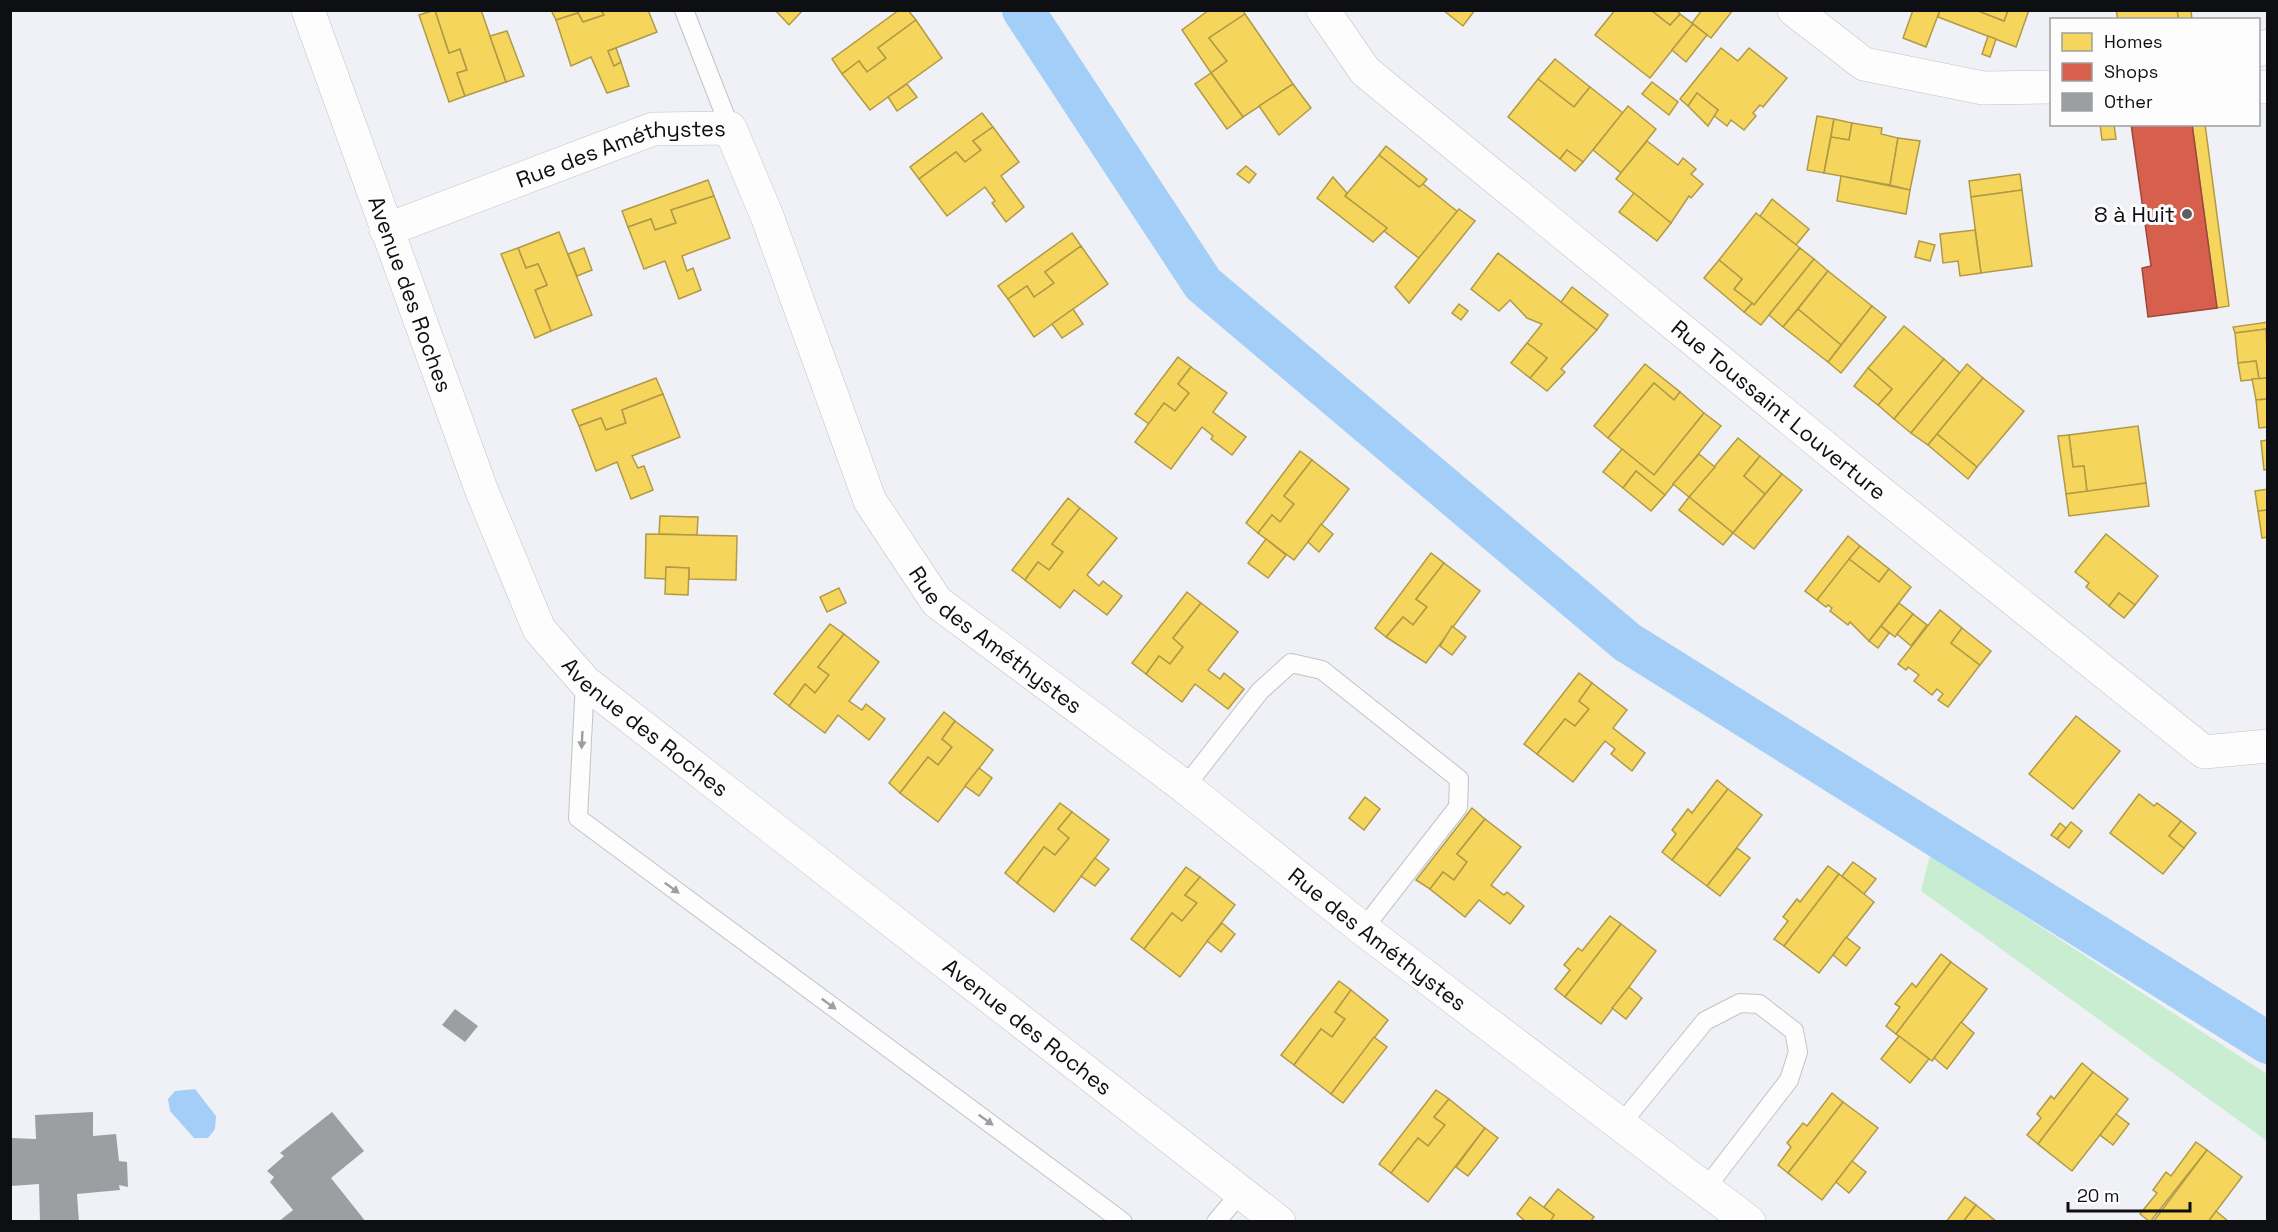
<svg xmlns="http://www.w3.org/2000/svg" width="2278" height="1232" viewBox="0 0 2278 1232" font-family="'Space Grotesk',sans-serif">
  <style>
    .green { fill: #c9edd1 }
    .water { fill: #a3cef8 }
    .homes { fill: #f6d55c; stroke: #b09a46; stroke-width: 1.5 }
    .shops { fill: #d6604d; stroke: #9a483b; stroke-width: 1.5 }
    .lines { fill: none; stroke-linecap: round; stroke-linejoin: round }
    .canal { stroke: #a3cef8; stroke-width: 42 }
    .building { fill: #9d9ea1 }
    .service-casing { stroke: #c2c3c6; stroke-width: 20 }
    .minor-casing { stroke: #c2c3c6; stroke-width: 34 }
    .tertiary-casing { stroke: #c2c3c6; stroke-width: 34 }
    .service { stroke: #fdfdfe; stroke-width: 18 }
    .minor { stroke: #fdfdfe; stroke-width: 33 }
    .tertiary { stroke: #fdfdfe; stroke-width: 33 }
    .oneway { fill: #9d9ea0 }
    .poi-dot { fill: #5d5e62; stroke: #fdfdfd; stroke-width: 2 }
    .labels { text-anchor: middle; stroke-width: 6; stroke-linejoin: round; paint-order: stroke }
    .street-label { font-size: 22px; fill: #0e0f12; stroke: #fdfdfd }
    .poi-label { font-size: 22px; fill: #0e0f12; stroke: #fdfdfd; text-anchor: end }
  </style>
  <rect width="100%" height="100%" fill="#f0f1f6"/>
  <!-- green -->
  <path class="green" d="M1930 855 2267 1074V1141L1921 891Z"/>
  <!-- water -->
  <path class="water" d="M195 1089 216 1116 215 1129 208 1138H194L170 1111 168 1099 175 1091Z"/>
  <!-- homes -->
  <g class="homes">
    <path d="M435 10 449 53 460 49 467 70 457 73 465 96 449 102 419 15Z"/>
    <path d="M435 10H481L506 82 465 96 457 73 467 70 460 49 449 53Z"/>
    <path d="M551 10H601L604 15 583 22 578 13 556 20Z"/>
    <path d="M601 10H648L657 32 608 51 614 66 621 62 629 86 607 93 591 57 571 66 556 20 578 13 583 22 604 15Z"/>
    <path d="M775 10H803L789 25Z"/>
    <path d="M899 10H908L916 20 878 48 886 58 867 72 859 61 842 74 832 59Z"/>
    <path d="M1209 10H1243L1245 14 1209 38 1227 61 1211 73 1182 30Z"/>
    <path d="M1443 10H1475L1463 26Z"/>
    <path d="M1615 10H1651L1670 25 1680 14 1693 24 1650 78 1595 35Z"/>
    <path d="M1651 10H1676L1680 14 1670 25Z"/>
    <path d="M1702 10H1733L1711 38 1692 23Z"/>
    <path d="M1913 10H1940L1926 47 1903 38Z"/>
    <path d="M1940 10H1976L2004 21 2008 10H2029L2016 47 1938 17Z"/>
    <path d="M1976 10H2008L2004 21Z"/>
    <path d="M2116 10H2177L2179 20H2118Z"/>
    <path d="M2177 10H2191L2192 20H2179Z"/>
    <path d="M1245 14 1293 84 1243 117 1211 73 1227 61 1209 38Z"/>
    <path d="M916 20 942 58 870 110 842 74 859 61 867 72 886 58 878 48Z"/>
    <path d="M1693 24 1707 35 1686 62 1672 50Z"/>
    <path d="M507 31 524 76 506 82 490 36Z"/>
    <path d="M1988 36 1996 39 1990 57 1982 54Z"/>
    <path d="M616 48 621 62 614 66 608 51Z"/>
    <path d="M1721 48 1738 61 1749 48 1787 78 1763 107 1760 105 1753 113 1756 116 1744 130 1731 120 1727 126 1713 115 1718 110 1697 93 1688 106 1680 99Z"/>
    <path d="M1555 59 1590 87 1574 107 1538 79Z"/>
    <path d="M1211 73 1243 117 1227 129 1195 84Z"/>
    <path d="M1538 79 1574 107 1590 87 1623 113 1583 162 1567 150 1560 159 1508 117Z"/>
    <path d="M1652 82 1678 102 1669 115 1642 94Z"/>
    <path d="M907 84 917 97 897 111 888 97Z"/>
    <path d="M1293 84 1311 108 1279 135 1259 106Z"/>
    <path d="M1697 93 1718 110 1708 126 1688 106Z"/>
    <path d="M1628 106 1656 129 1621 173 1593 150Z"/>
    <path d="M982 113 993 127 973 141 981 150 965 162 956 152 919 179 910 167Z"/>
    <path d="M1817 116 1834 119 1824 173 1807 170Z"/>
    <path d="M1834 119 1852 123 1849 140 1831 137Z"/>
    <path d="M1852 123 1882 128 1881 134 1898 138 1890 185 1824 173 1831 137 1849 140Z"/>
    <path d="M2100 124H2114L2116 139 2102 140Z"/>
    <path d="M2192 124H2205L2229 306 2217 308Z"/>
    <path d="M993 127 1019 162 1001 176 1024 207 1006 222 992 203 995 201 985 187 947 216 919 179 956 152 965 162 981 150 973 141Z"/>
    <path d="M1898 138 1920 141 1910 190 1890 185Z"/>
    <path d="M1647 141 1678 165 1683 158 1696 169 1691 174 1703 184 1691 198 1689 196 1671 223 1616 179Z"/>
    <path d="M1386 146 1427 179 1423 184 1419 187 1379 155Z"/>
    <path d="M1567 150 1583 162 1575 171 1560 159Z"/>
    <path d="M1379 155 1419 187 1423 184 1458 212 1420 259 1384 231 1387 228 1345 196Z"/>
    <path d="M1246 166 1256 174 1249 183 1237 174Z"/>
    <path d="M2020 174 2022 190 1971 197 1969 181Z"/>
    <path d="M1841 176 1910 190 1906 214 1837 201Z"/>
    <path d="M1333 177 1347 193 1345 196 1387 228 1373 242 1317 198Z"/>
    <path d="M708 180 714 196 671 210 676 223 655 230 651 219 628 227 622 211Z"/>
    <path d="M2022 190 2032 266 1981 273 1971 197Z"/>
    <path d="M1634 193 1671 223 1657 241 1619 212Z"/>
    <path d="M714 196 730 238 682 256 687 271 693 268 701 290 679 299 665 261 644 269 628 227 651 219 655 230 676 223 671 210Z"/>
    <path d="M1772 199 1809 229 1796 245 1760 216Z"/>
    <path d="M1459 209 1475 221 1409 303 1395 287Z"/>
    <path d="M1756 213 1800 248 1754 305 1734 289 1742 279 1719 260Z"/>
    <path d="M1975 230 1981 273 1960 276 1958 261 1943 263 1940 234Z"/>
    <path d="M559 232 592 315 551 331 535 290 547 285 538 264 526 268 518 248Z"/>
    <path d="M1072 233 1081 246 1045 272 1054 283 1034 297 1027 286 1008 299 998 286Z"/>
    <path d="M1919 241 1935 245 1930 261 1915 257Z"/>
    <path d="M1081 246 1108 284 1034 337 1008 299 1027 286 1034 297 1054 283 1045 272Z"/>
    <path d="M518 248 526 268 538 264 547 285 535 290 551 331 535 338 501 254Z"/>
    <path d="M584 248 592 270 577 276 568 254Z"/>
    <path d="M1800 248 1814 259 1761 325 1744 312 1752 303 1754 305Z"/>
    <path d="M1498 253 1597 330 1561 369 1565 372 1547 391 1530 378 1547 358 1527 343 1542 324 1527 318 1510 300 1499 311 1471 289Z"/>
    <path d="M1814 259 1828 271 1783 327 1769 315Z"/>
    <path d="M1719 260 1742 279 1734 289 1752 303 1744 312 1704 278Z"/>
    <path d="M1828 271 1872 306 1841 345 1798 309Z"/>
    <path d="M1572 287 1608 315 1597 330 1561 302Z"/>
    <path d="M1459 304 1468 311 1461 320 1452 313Z"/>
    <path d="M1872 306 1886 317 1841 373 1828 362Z"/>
    <path d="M1073 309 1083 324 1062 338 1052 324Z"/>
    <path d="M1798 309 1841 345 1828 362 1783 327Z"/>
    <path d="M2268 322V338L2266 329 2235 333 2233 327Z"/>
    <path d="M1904 326 1944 359 1894 419 1878 405 1892 389 1868 368Z"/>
    <path d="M2266 329 2268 378 2259 379 2256 361 2238 363 2235 333Z"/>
    <path d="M1527 343 1547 358 1530 378 1511 363Z"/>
    <path d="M1178 357 1191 367 1178 384 1189 393 1175 411 1164 403 1149 424 1135 414Z"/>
    <path d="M1944 359 1960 373 1911 433 1894 419Z"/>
    <path d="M2256 361 2259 379 2241 381 2238 363Z"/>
    <path d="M1645 364 1680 392 1674 400 1654 383 1608 438 1594 426Z"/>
    <path d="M1967 364 1983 378 1928 445 1911 433Z"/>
    <path d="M1191 367 1227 393 1213 412 1246 437 1232 455 1211 439 1213 436 1202 427 1171 469 1135 442 1164 403 1175 411 1189 393 1178 384Z"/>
    <path d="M1868 368 1892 389 1878 405 1854 386Z"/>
    <path d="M656 378 663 394 622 410 626 423 606 430 601 418 579 426 572 410Z"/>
    <path d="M1983 378 2024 411 1977 467 1937 434Z"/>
    <path d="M2268 378V399L2256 400 2252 379Z"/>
    <path d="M1654 383 1674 400 1680 392 1704 413 1654 475 1608 438Z"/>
    <path d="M663 394 680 437 632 456 638 468 644 466 653 490 631 499 617 462 596 471 579 426 601 418 606 430 626 423 622 410Z"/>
    <path d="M2268 399V427L2259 428 2256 400Z"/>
    <path d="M1704 413 1721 426 1665 495 1636 471 1623 488 1603 472 1622 449 1654 475Z"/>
    <path d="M2138 426 2146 483 2087 492 2084 466 2073 467 2069 435Z"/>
    <path d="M1937 434 1977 467 1968 479 1928 445Z"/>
    <path d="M2069 435 2073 467 2084 466 2087 492 2066 494 2058 436Z"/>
    <path d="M1738 438 1760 456 1744 476 1765 494 1733 533 1689 497Z"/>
    <path d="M2268 440V469L2264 470 2261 441Z"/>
    <path d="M1300 451 1312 460 1284 496 1294 504 1280 522 1272 515 1258 533 1246 523Z"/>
    <path d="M1699 454 1715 467 1689 497 1673 484Z"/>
    <path d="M1760 456 1782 474 1765 494 1744 476Z"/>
    <path d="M1312 460 1349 489 1294 560 1258 533 1272 515 1280 522 1294 504 1284 496Z"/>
    <path d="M1636 471 1665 495 1651 511 1623 488Z"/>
    <path d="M1782 474 1802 490 1754 549 1733 533Z"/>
    <path d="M2146 483 2149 506 2069 516 2066 494Z"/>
    <path d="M2268 489V510L2258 511 2255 491Z"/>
    <path d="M1689 497 1733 533 1723 545 1679 510Z"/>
    <path d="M1068 498 1080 508 1052 544 1063 552 1049 570 1038 562 1025 580 1012 570Z"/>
    <path d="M1080 508 1117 538 1087 575 1099 586 1103 581 1122 596 1107 615 1074 590 1060 608 1025 580 1038 562 1049 570 1063 552 1052 544Z"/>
    <path d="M2268 510V537L2262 538 2258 511Z"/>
    <path d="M660 516 698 517 697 535 659 534Z"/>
    <path d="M1321 524 1333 534 1319 552 1308 542Z"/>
    <path d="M646 534 737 536 736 580 689 579V568L666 567V579L645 578Z"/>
    <path d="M2106 534 2158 576 2135 605 2119 593 2109 606 2086 587 2089 583 2075 572Z"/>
    <path d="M1848 536 1860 546 1817 600 1805 591Z"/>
    <path d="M1266 539 1286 555 1268 578 1248 563Z"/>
    <path d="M1860 546 1889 569 1879 582 1849 559Z"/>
    <path d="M1431 553 1444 563 1416 599 1427 607 1413 625 1403 617 1386 637 1375 628Z"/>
    <path d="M1849 559 1879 582 1889 569 1911 587 1869 641 1850 622 1848 625 1830 611 1832 608 1828 605 1826 607 1817 600Z"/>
    <path d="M1444 563 1480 591 1426 663 1386 637 1403 617 1413 625 1427 607 1416 599Z"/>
    <path d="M666 567 689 568 688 595 665 594Z"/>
    <path d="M839 588 846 603 827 612 820 597Z"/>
    <path d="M1187 592 1201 603 1173 638 1183 647 1170 664 1159 656 1146 674 1132 663Z"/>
    <path d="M2119 593 2135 605 2124 618 2109 606Z"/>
    <path d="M1201 603 1238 632 1208 670 1220 679 1224 673 1244 689 1228 709 1195 684 1182 702 1146 674 1159 656 1170 664 1183 647 1173 638Z"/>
    <path d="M1899 603 1913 614 1895 637 1881 626Z"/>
    <path d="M1940 610 1962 628 1951 643 1980 665 1948 707 1938 700 1943 694 1937 689 1932 695 1914 681 1919 675 1908 667 1906 670 1898 664Z"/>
    <path d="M1913 614 1927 625 1911 646 1897 634Z"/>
    <path d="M830 624 844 634 818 667 829 675 815 693 805 684 789 706 774 694Z"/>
    <path d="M1452 626 1466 637 1452 655 1440 646Z"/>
    <path d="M1881 626 1889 633 1878 648 1869 641Z"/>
    <path d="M1962 628 1991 651 1980 665 1951 643Z"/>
    <path d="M844 634 879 662 849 701 862 710 866 704 885 719 869 740 838 715 825 733 789 706 805 684 815 693 829 675 818 667Z"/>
    <path d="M1579 673 1592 683 1579 701 1589 709 1575 726 1565 719 1537 754 1524 744Z"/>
    <path d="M1592 683 1627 710 1613 728 1645 753 1632 771 1611 754 1615 749 1605 741 1573 782 1537 754 1565 719 1575 726 1589 709 1579 701Z"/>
    <path d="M944 712 955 721 942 739 952 747 938 765 928 757 900 793 889 783Z"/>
    <path d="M2076 716 2120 751 2073 809 2029 774Z"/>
    <path d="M955 721 993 750 938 822 900 793 928 757 938 765 952 747 942 739Z"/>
    <path d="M979 768 992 778 979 796 965 786Z"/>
    <path d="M1717 780 1728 789 1672 860 1662 852 1676 834 1672 830 1688 809 1692 813Z"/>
    <path d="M1728 789 1762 815 1707 886 1672 860Z"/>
    <path d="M2139 794 2154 806 2157 803 2181 821 2169 836 2184 848 2163 874 2110 833Z"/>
    <path d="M1365 797 1380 809 1364 830 1349 818Z"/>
    <path d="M1060 803 1072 812 1058 829 1069 838 1055 855 1044 847 1017 883 1005 873Z"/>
    <path d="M1472 808 1485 819 1457 854 1467 862 1454 880 1443 872 1430 889 1416 880Z"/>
    <path d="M1072 812 1109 840 1054 912 1017 883 1044 847 1055 855 1069 838 1058 829Z"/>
    <path d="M1485 819 1521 847 1491 885 1504 895 1507 892 1524 906 1510 924 1479 900 1465 917 1430 889 1443 872 1454 880 1467 862 1457 854Z"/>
    <path d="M2181 821 2196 833 2184 848 2169 836Z"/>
    <path d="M2071 822 2082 831 2069 848 2057 839Z"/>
    <path d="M2060 823 2066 828 2057 839 2051 835Z"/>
    <path d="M1737 848 1750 858 1720 896 1707 886Z"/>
    <path d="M1095 858 1109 869 1095 886 1081 876Z"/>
    <path d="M1853 862 1876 879 1864 894 1842 876Z"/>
    <path d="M1828 866 1839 874 1784 946 1774 939 1788 921 1783 917 1797 899 1800 902Z"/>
    <path d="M1186 867 1200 877 1185 895 1197 903 1182 921 1172 913 1144 949 1131 939Z"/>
    <path d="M1839 874 1874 902 1819 973 1784 946Z"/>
    <path d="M1200 877 1235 905 1180 977 1144 949 1172 913 1182 921 1197 903 1185 895Z"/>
    <path d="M1610 916 1621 924 1565 997 1555 989 1570 970 1564 965 1578 948 1582 951Z"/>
    <path d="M1222 923 1235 934 1221 952 1207 941Z"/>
    <path d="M1621 924 1656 951 1601 1024 1565 997Z"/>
    <path d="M1846 937 1860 948 1846 966 1833 955Z"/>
    <path d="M1941 954 1951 962 1896 1034 1886 1026 1900 1007 1895 1004 1912 983 1916 987Z"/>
    <path d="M1951 962 1987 989 1932 1061 1896 1034Z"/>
    <path d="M1339 981 1351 990 1335 1012 1345 1019 1332 1037 1321 1029 1294 1065 1281 1055Z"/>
    <path d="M1629 987 1642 998 1626 1019 1612 1008Z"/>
    <path d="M1351 990 1388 1020 1331 1094 1294 1065 1321 1029 1332 1037 1345 1019 1335 1012Z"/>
    <path d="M1961 1022 1974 1033 1947 1069 1934 1058Z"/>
    <path d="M1899 1036 1929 1059 1910 1083 1881 1059Z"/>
    <path d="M1374 1037 1387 1047 1343 1103 1331 1094Z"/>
    <path d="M2082 1063 2093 1072 2038 1144 2027 1135 2041 1118 2037 1114 2051 1096 2054 1099Z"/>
    <path d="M2093 1072 2128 1099 2072 1171 2038 1144Z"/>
    <path d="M1436 1090 1449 1099 1434 1117 1445 1125 1428 1146 1418 1138 1391 1173 1379 1164Z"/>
    <path d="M1832 1093 1843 1102 1788 1173 1778 1165 1791 1147 1787 1143 1803 1123 1807 1126Z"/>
    <path d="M1449 1099 1485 1128 1428 1202 1391 1173 1418 1138 1428 1146 1445 1125 1434 1117Z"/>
    <path d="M1843 1102 1878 1128 1822 1200 1788 1173Z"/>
    <path d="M2116 1114 2129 1124 2113 1145 2100 1135Z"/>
    <path d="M1485 1128 1498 1138 1468 1176 1456 1167Z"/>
    <path d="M2196 1142 2207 1150 2150 1222 2140 1214 2157 1193 2153 1190 2166 1172 2171 1176Z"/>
    <path d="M2207 1150 2242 1177 2208 1222H2153Z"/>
    <path d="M1852 1161 1866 1172 1849 1193 1836 1182Z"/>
    <path d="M1558 1189 1594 1217 1590 1222H1550L1554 1215 1544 1207Z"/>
    <path d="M1530 1197 1554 1215 1550 1222H1526L1517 1214Z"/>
    <path d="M1965 1197 1976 1205 1963 1222H1946Z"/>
    <path d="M1976 1205 1997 1222H1963Z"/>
    <path d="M2216 1211 2229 1222H2208Z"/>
  </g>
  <!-- shops -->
  <path class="shops" d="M2131 124H2192L2217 308 2148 317 2142 268 2151 266Z"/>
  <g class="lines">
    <!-- canal -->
    <path class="canal" d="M1023 10 1203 284 1627 642 2268 1043"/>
  </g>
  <!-- building -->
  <g class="building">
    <path d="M455 1009 478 1026 465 1042 442 1025Z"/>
    <path d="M93 1112V1136L116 1134 119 1161 127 1162 128 1187 119 1185 120 1190 77 1194 79 1222H40L39 1184 11 1186 10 1138 36 1139 35 1115Z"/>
    <path d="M332 1112 364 1151 331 1178 366 1222H278L293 1210 270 1182 274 1177 267 1171 284 1156 280 1153Z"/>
  </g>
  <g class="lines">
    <!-- service casing -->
    <g class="service-casing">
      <g id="service">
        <path d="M684 10 730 128"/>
        <path d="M585 682 578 818 1123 1222"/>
        <path d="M1185 787 1260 691 1291 663 1322 670 1459 779 1458 807 1363 929"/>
        <path d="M1621 1124 1705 1021 1740 1003 1759 1004 1794 1031 1798 1052 1789 1080 1706 1188"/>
        <path d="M1216 1222 1241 1192"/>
      </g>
    </g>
    <!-- minor casing -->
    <g class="minor-casing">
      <g id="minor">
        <path id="s1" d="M1323 10 1365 71 1871 485 2204 752 2268 746"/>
        <path id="s2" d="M386 230 653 129 730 128 767 216 870 501 937 602 1185 787 1363 929 1749 1222"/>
      </g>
    </g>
    <!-- tertiary casing -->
    <g class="tertiary-casing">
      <g id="tertiary">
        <path id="s3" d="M308 10 481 489 539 629 585 682 1279 1222"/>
        <path d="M1794 10 1864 64 1983 88 2052 87"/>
        <path d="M2258 50 2268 46"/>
        <path d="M2258 87H2268"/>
      </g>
    </g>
    <!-- service -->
    <use href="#service" class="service"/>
    <!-- minor -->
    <use href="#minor" class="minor"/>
    <!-- tertiary -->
    <use href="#tertiary" class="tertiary"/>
  </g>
  <!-- one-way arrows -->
  <defs><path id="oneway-solid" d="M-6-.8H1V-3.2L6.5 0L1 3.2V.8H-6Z" transform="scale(1.5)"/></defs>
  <g class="oneway">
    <use href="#oneway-solid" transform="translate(582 740) rotate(93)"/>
    <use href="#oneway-solid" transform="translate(672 888) rotate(36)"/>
    <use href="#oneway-solid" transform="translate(829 1004) rotate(36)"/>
    <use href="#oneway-solid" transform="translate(986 1120) rotate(36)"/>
  </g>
  <!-- markers -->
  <circle class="poi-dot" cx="2187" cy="214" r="6"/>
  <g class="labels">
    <!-- street labels -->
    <g class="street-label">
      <text dy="8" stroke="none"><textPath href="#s2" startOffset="249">Rue des Améthystes</textPath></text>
      <text dy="8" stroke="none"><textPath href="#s3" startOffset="302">Avenue des Roches</textPath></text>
      <text dy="8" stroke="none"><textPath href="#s1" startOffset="609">Rue Toussaint Louverture</textPath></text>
      <text dy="8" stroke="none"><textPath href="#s2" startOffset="951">Rue des Améthystes</textPath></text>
      <text dy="8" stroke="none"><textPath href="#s3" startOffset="806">Avenue des Roches</textPath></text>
      <text dy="8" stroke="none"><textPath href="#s2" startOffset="1437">Rue des Améthystes</textPath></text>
      <text dy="8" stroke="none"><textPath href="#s3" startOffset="1292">Avenue des Roches</textPath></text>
    </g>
    <!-- poi labels -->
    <g class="poi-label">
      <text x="2175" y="222">8 à Huit</text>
    </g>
  </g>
  <!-- border -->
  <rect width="2278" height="1232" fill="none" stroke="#0e0f12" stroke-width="24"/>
  <!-- legend -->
  <rect x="2050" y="18" width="210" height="108" fill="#fdfdfd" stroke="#9d9e9f" stroke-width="1.5"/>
  <rect x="2062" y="33" width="30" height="18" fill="#f6d55c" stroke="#9d9e9f" stroke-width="1.5"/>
  <text x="2104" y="48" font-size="18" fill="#0e0f12">Homes</text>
  <rect x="2062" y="63" width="30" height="18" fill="#d6604d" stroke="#9d9e9f" stroke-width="1.5"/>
  <text x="2104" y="78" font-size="18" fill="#0e0f12">Shops</text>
  <rect x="2062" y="93" width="30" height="18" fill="#9d9ea1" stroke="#9d9e9f" stroke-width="1.5"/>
  <text x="2104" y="108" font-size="18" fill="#0e0f12">Other</text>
  <!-- scale -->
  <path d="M2068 1202v9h122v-9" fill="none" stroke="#0e0f12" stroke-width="3"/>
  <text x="2077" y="1202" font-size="18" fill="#0e0f12" stroke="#fdfdfd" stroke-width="4.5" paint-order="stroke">20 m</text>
</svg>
